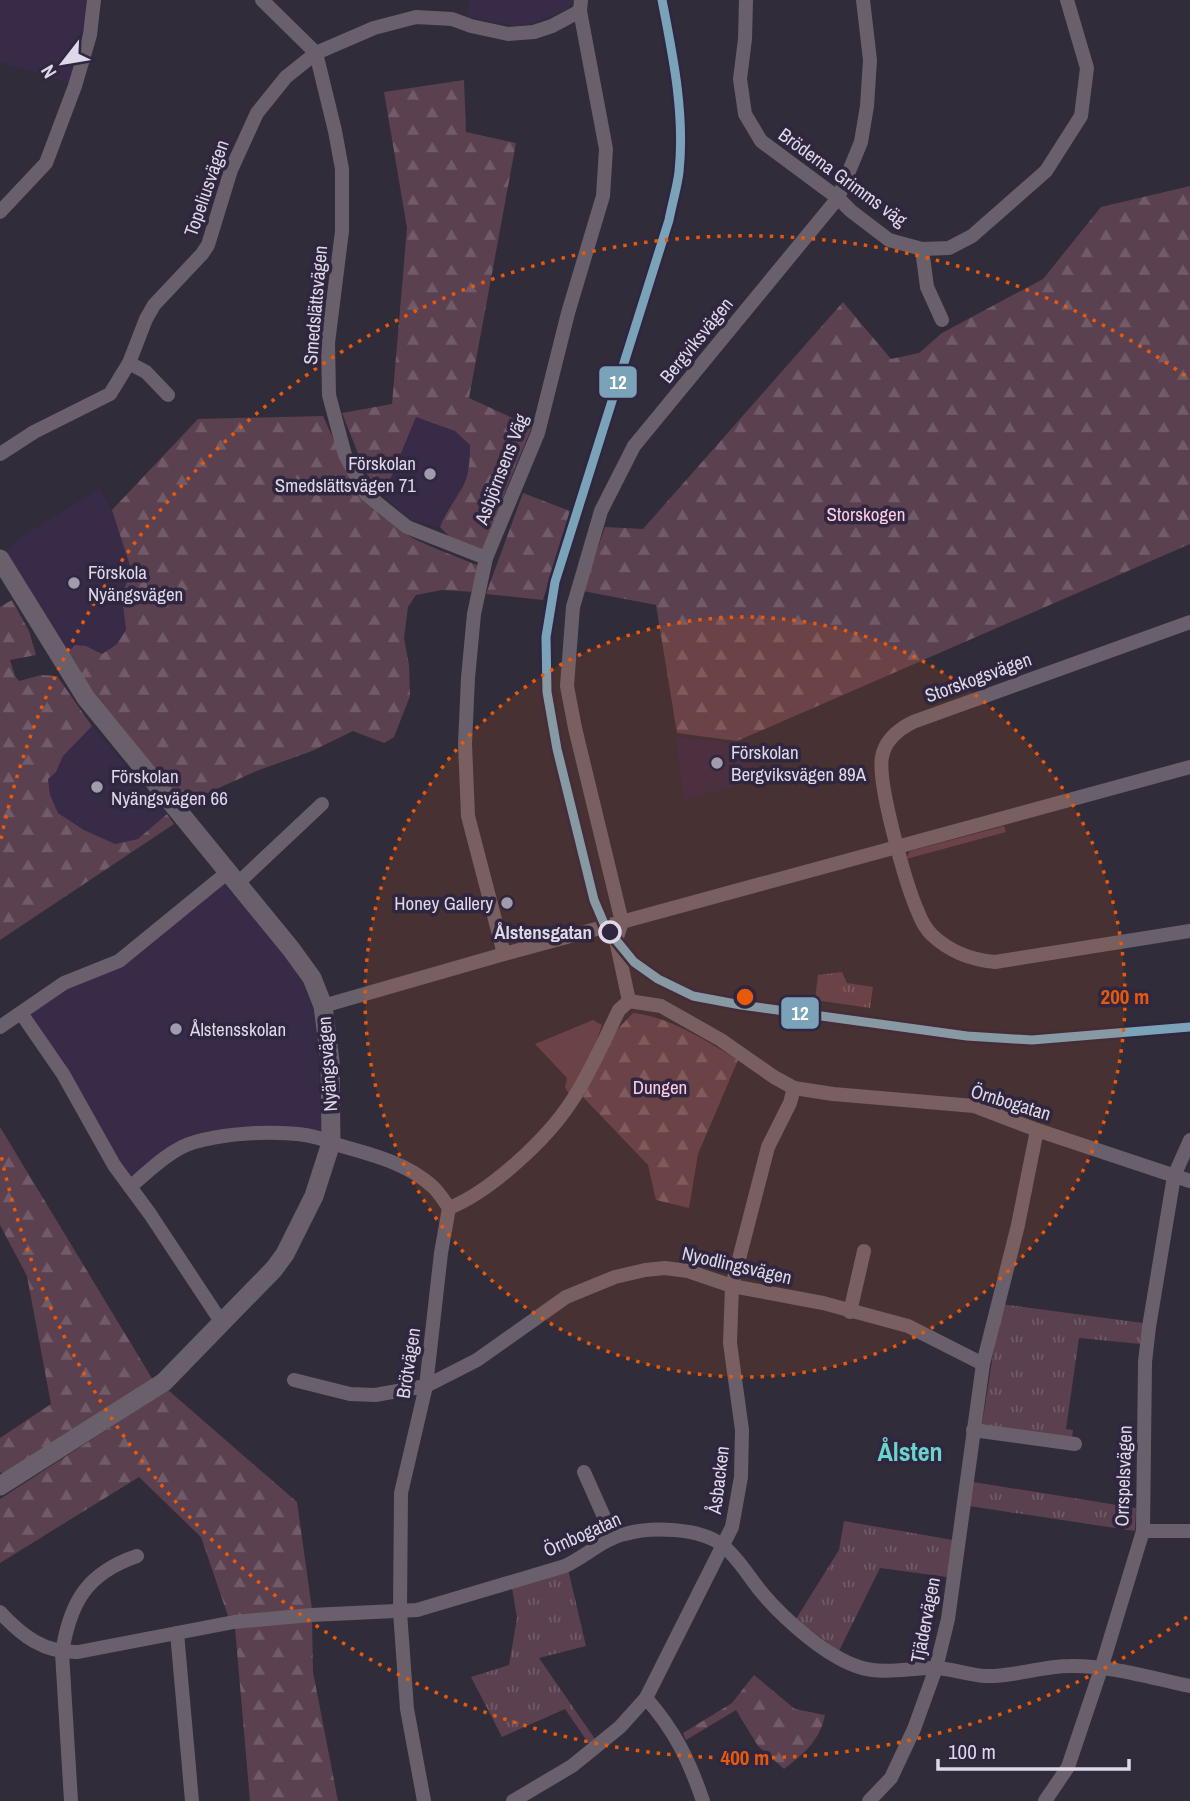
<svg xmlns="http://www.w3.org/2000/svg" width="1190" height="1801" viewBox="0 0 1190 1801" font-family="'Archivo Narrow',sans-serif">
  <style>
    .built { fill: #372b48 }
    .green { fill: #5b404f }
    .forest { fill: url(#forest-firs) }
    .park { fill: url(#park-tufts) }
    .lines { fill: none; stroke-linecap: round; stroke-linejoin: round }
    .minor { stroke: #6a606b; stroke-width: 14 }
    .tertiary { stroke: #6a606b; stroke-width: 19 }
    .tram-1-casing { stroke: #30263f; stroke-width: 14 }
    .tram-1 { stroke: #7aa3ba; stroke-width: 9 }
    .ring { fill: none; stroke: #e8590c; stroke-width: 3.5; stroke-dasharray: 3.5 7 }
    .poi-dot { fill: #a19cab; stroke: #30263f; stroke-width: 2.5 }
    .stop-dot { fill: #30263f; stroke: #ded8e9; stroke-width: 3.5 }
    .labels { text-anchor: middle; stroke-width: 7; stroke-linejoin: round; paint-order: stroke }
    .street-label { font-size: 19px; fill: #ded8e9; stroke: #30263f }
    .poi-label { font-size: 19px; fill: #ded8e9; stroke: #30263f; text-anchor: start }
    .park-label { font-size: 19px; fill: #fdcde4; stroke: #30263f }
    .stop-label { font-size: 19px; font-weight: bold; fill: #ded8e9; stroke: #30263f; text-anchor: end }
    .district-label { font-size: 26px; font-weight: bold; fill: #6ad5ce; stroke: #30263f }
    .centre { fill: #e8590c; stroke: #30263f; stroke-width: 3.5 }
    .ring-label { font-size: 21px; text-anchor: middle; font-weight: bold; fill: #e8590c; stroke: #30263f; stroke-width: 7; stroke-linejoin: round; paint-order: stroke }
    .line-badge { stroke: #30263f; stroke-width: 2.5 }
    .badge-label { font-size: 19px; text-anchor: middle; font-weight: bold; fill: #fff }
  </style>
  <defs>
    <pattern id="forest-firs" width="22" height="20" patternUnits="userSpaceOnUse" patternTransform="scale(1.75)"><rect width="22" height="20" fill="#5b404f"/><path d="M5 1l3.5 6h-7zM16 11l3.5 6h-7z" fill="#725b68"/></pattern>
    <pattern id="park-tufts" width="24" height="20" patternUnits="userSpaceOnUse" patternTransform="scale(1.75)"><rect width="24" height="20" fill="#5b404f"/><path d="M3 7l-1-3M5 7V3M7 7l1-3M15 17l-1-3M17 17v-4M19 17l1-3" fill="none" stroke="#725b68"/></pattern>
  </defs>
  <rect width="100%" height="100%" fill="#312c39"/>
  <!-- built -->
  <g class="built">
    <path d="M0 0H89L86 36 70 84 0 62Z"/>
    <path d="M469 0H575L567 9 538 22 515 26 467 17Z"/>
    <path d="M416 417 455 431 470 445V465L461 491 446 510 440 527 408 519 375 487 389 482Z"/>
    <path d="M99 489 112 510 131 569 122 597 126 630 117 644 101 654 86 646 65 655 5 554 16 540Z"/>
    <path d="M92 726 167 814 138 839 115 844 98 838 58 813 50 795 48 779 56 772 63 756Z"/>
    <path d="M676 736 750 746 761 780 683 800Z"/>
    <path d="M223 882 293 965 303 983 313 1008 317 1033 322 1133 177 1144 128 1177 33 1025V1010L66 988 127 962Z"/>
  </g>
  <!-- green -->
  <g class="green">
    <path d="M1004 826 1006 832 906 859 910 851Z"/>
    <path d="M593 1020 602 1025 590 1058 570 1096 565 1087 567 1078 535 1044Z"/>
  </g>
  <!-- forest -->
  <g class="forest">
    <path d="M464 80 466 132 516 143 469 398 532 427 507 487 484 551 451 538 440 527C445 513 452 505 459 493 469 479 470 461 470 445L455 431 416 417 389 482 375 487 365 471 342 413 392 404 407 228 384 92Z"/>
    <path d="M1190 186V544L737 741 677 733 656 605 583 591 605 527 643 529 843 302 891 359 919 353 942 333 1043 279 1101 207Z"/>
    <path d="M323 416C341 457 368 510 406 534 425 546 459 557 481 567L475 592 442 590 416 595 408 607 404 638 409 665 410 696 394 737 384 743 353 731 312 751 259 770 183 804 124 733 65 655 75 645 86 646 102 654 117 644 126 630 122 597 131 569 112 510 198 419Z"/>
    <path d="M523 493 570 511 543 600 486 594Z"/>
    <path d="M12 600 29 631 36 655 10 660 15 676 19 681 41 675 57 676 92 726 63 756 56 772 48 779 50 795 58 813 84 830 115 844 138 839 167 814 174 824 0 940V607Z"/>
    <path d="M633 1013C671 1017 706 1041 738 1060L698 1154 689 1208 656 1200 648 1165 583 1097 614 1033Z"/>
    <path d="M0 1127 153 1380 3 1474 0 1472V1438L51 1404 27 1276 0 1225Z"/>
    <path d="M168 1390 297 1502 312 1609 228 1616 201 1537 139 1477 0 1563V1499Z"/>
    <path d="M312 1620 313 1672 338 1801H250L235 1628Z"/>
    <path d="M754 1675 795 1709 825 1715C820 1740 804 1754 784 1769L758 1746 736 1710 686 1740 683 1733 732 1703Z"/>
  </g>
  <!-- park -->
  <g class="park">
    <path d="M842 972 847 983 873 987 870 1008 815 1000 818 975Z"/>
    <path d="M1001 1304 1143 1323 1141 1344 1079 1338 1066 1429 1073 1430 1071 1446 981 1431Z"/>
    <path d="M973 1482 1136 1508 1135 1531 969 1506Z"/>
    <path d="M844 1521 953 1540 947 1577 880 1568 839 1651 796 1619 839 1550Z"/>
    <path d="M568 1569 586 1646 539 1658 595 1739 589 1744 565 1709 502 1737 471 1677 509 1665 517 1618 512 1588Z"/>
  </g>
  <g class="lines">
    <!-- minor -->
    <g class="minor">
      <path d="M262 0 316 53 335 131 342 169V231L328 343 329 395 345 455 366 494 407 527 486 558"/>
      <path d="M746 0 745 39 740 79 745 114 761 141 838 198 851 211 889 240 922 249 949 248 972 236 1046 171 1081 116 1087 68 1067 0"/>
      <path d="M0 212 46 163 75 86 90 35 94 0"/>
      <path d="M922 249 927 287 942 320"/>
      <path d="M129 363 146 372 168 395"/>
      <path d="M0 454 34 432 110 394 129 363 146 319 154 305 202 254 208 245 231 170 257 113 286 77 316 53 374 28 416 17 452 19 471 26 508 34 534 32 552 26 580 11"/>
      <path d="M1190 622 913 722C899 729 885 740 882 757 877 783 906 885 918 912 921 920 926 929 932 935 949 951 972 960 995 962L1190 931"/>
      <path d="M238 883 322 804"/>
      <path d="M504 954 468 816 465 744 468 678 474 614 486 558 538 433 568 313 603 196 606 149 580 11 581 0"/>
      <path d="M629 1001 616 940 622 922 575 728 567 686 573 607 601 511 634 446 838 198 861 142 867 106 870 60 863 0"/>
      <path d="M629 1001 661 1006 721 1040 774 1077 794 1088 833 1094 974 1106 1037 1130 1190 1181"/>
      <path d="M323 1006 504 954 1190 767"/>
      <path d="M21 1013 63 1074 114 1165 150 1214 222 1323"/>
      <path d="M0 1027 64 983 119 961 228 872"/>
      <path d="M130 1187C147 1173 162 1157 182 1147 212 1132 302 1126 331 1143 365 1153 405 1161 432 1186 439 1192 444 1201 449 1208"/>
      <path d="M850 1312 864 1251"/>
      <path d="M294 1380 350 1394 375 1395 426 1386 477 1360 566 1297 615 1277 645 1270 665 1268 688 1271 732 1286 823 1303 908 1326 983 1364"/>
      <path d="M973 1430 1075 1444"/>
      <path d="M584 1472 613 1537"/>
      <path d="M1143 1531H1190"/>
      <path d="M0 1612C22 1636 44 1653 78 1652L234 1622 311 1615 417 1610 565 1566C585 1557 603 1539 625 1534 651 1526 700 1528 722 1545 738 1557 750 1579 763 1594 785 1620 827 1657 859 1667 883 1675 909 1668 933 1668 951 1668 968 1675 986 1676 1013 1677 1042 1666 1070 1666 1109 1665 1151 1678 1190 1686"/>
      <path d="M177 1633 192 1801"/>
      <path d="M646 1698C675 1731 689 1760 703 1801"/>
      <path d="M71 1801 62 1653C70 1602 87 1573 137 1556"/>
      <path d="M424 1801 407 1709 400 1612 401 1493 426 1386 441 1253 449 1208C490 1192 547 1139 571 1102 590 1074 604 1040 619 1010L629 1001"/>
      <path d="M513 1801 572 1766 620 1727 646 1698 732 1527 741 1477 742 1430 730 1343 732 1286 768 1147 790 1103 794 1088"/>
      <path d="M869 1801 891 1778 914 1729 936 1668 948 1619 983 1364 1018 1225 1037 1130"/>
      <path d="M1045 1801 1068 1767 1101 1669 1143 1531 1145 1362 1149 1327 1174 1176 1190 1140"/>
    </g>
    <!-- tertiary -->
    <path class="tertiary" d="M0 559 86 698 291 949 312 978 323 1006 330 1061 331 1143 314 1196 285 1254 274 1269 164 1382 0 1486"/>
    <!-- tram-1 casing -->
    <g class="tram-1-casing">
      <path id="tram-1" d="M662 0C673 56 685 114 679 172 677 188 672 204 669 220L555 582 546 637 547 692 557 749 594 900 605 926 616 940 634 962 658 979 693 996 741 1005 967 1036 1032 1040 1190 1027"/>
    </g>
    <!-- tram-1 -->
    <use href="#tram-1" class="tram-1"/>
  </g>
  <!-- distance rings -->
  <circle cx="745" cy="997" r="380" fill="#e8590c" fill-opacity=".12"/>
  <g class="ring">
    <circle cx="745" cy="997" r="380"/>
    <path d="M1187 1617A761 761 0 0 1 1 1155M1 839A761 761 0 0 1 1187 377"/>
  </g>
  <!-- markers -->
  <g class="poi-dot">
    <circle cx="430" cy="474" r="7"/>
    <circle cx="74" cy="583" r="7"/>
    <circle cx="717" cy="763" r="7"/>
    <circle cx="97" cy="787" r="7"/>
    <circle cx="507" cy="903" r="7"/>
    <circle cx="176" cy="1029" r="7"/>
  </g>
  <circle class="stop-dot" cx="610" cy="932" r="10"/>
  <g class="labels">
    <!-- street labels -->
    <g class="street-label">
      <text transform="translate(843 177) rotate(36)" y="7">Bröderna Grimms väg</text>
      <text transform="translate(206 188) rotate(-71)" y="7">Topeliusvägen</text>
      <text transform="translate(315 305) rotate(-85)" y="7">Smedslättsvägen</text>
      <text transform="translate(696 340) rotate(-51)" y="7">Bergviksvägen</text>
      <text transform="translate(501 469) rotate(-69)" y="7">Asbjörnsens Väg</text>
      <text transform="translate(978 677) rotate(-20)" y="7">Storskogsvägen</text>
      <text transform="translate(327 1064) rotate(-94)" y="7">Nyängsvägen</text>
      <text transform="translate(1011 1102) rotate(17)" y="7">Örnbogatan</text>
      <text transform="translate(737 1265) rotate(13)" y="7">Nyodlingsvägen</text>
      <text transform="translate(408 1363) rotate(-81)" y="7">Brötvägen</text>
      <text transform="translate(1123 1476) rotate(-88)" y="7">Orrspelsvägen</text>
      <text transform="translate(718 1480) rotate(-83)" y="7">Åsbacken</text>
      <text transform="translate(582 1534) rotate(-24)" y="7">Örnbogatan</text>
      <text transform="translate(925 1620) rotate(-79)" y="7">Tjädervägen</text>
    </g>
    <!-- poi labels -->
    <g class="poi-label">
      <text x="416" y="470" text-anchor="end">Förskolan<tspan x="416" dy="22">Smedslättsvägen 71</tspan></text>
      <text x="88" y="579">Förskola<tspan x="88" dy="22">Nyängsvägen</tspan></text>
      <text x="731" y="759">Förskolan<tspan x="731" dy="22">Bergviksvägen 89A</tspan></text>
      <text x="111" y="783">Förskolan<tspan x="111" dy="22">Nyängsvägen 66</tspan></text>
      <text x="493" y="910" text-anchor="end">Honey Gallery</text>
      <text x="190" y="1036">Ålstensskolan</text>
    </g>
    <!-- park labels -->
    <g class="park-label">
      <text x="866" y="521">Storskogen</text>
      <text x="660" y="1094">Dungen</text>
    </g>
    <!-- stop labels -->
    <g class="stop-label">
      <text x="592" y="939">Ålstensgatan</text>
    </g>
    <!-- district labels -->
    <g class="district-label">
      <text x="910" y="1461">Ålsten</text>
    </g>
  </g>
  <circle cx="745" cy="997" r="10" class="centre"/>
  <g class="ring-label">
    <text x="1125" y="1004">200 m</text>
    <text x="745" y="1765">400 m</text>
  </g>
  <g class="line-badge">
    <rect x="598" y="365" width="40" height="34" rx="7" fill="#7aa3ba"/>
    <rect x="780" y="996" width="40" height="34" rx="7" fill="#7aa3ba"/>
  </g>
  <g class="badge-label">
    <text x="618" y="389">12</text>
    <text x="800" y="1020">12</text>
  </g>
  <!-- north arrow -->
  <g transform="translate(63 63) rotate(239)" stroke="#30263f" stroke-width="5" paint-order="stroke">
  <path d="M0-5L12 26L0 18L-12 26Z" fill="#ded8e9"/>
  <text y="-10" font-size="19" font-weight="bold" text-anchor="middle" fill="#ded8e9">N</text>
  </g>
  <!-- scale -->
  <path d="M938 1759v10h191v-10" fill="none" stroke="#ded8e9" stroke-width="3.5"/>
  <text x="948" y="1759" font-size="21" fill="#ded8e9" stroke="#30263f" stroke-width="5" paint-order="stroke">100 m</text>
</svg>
